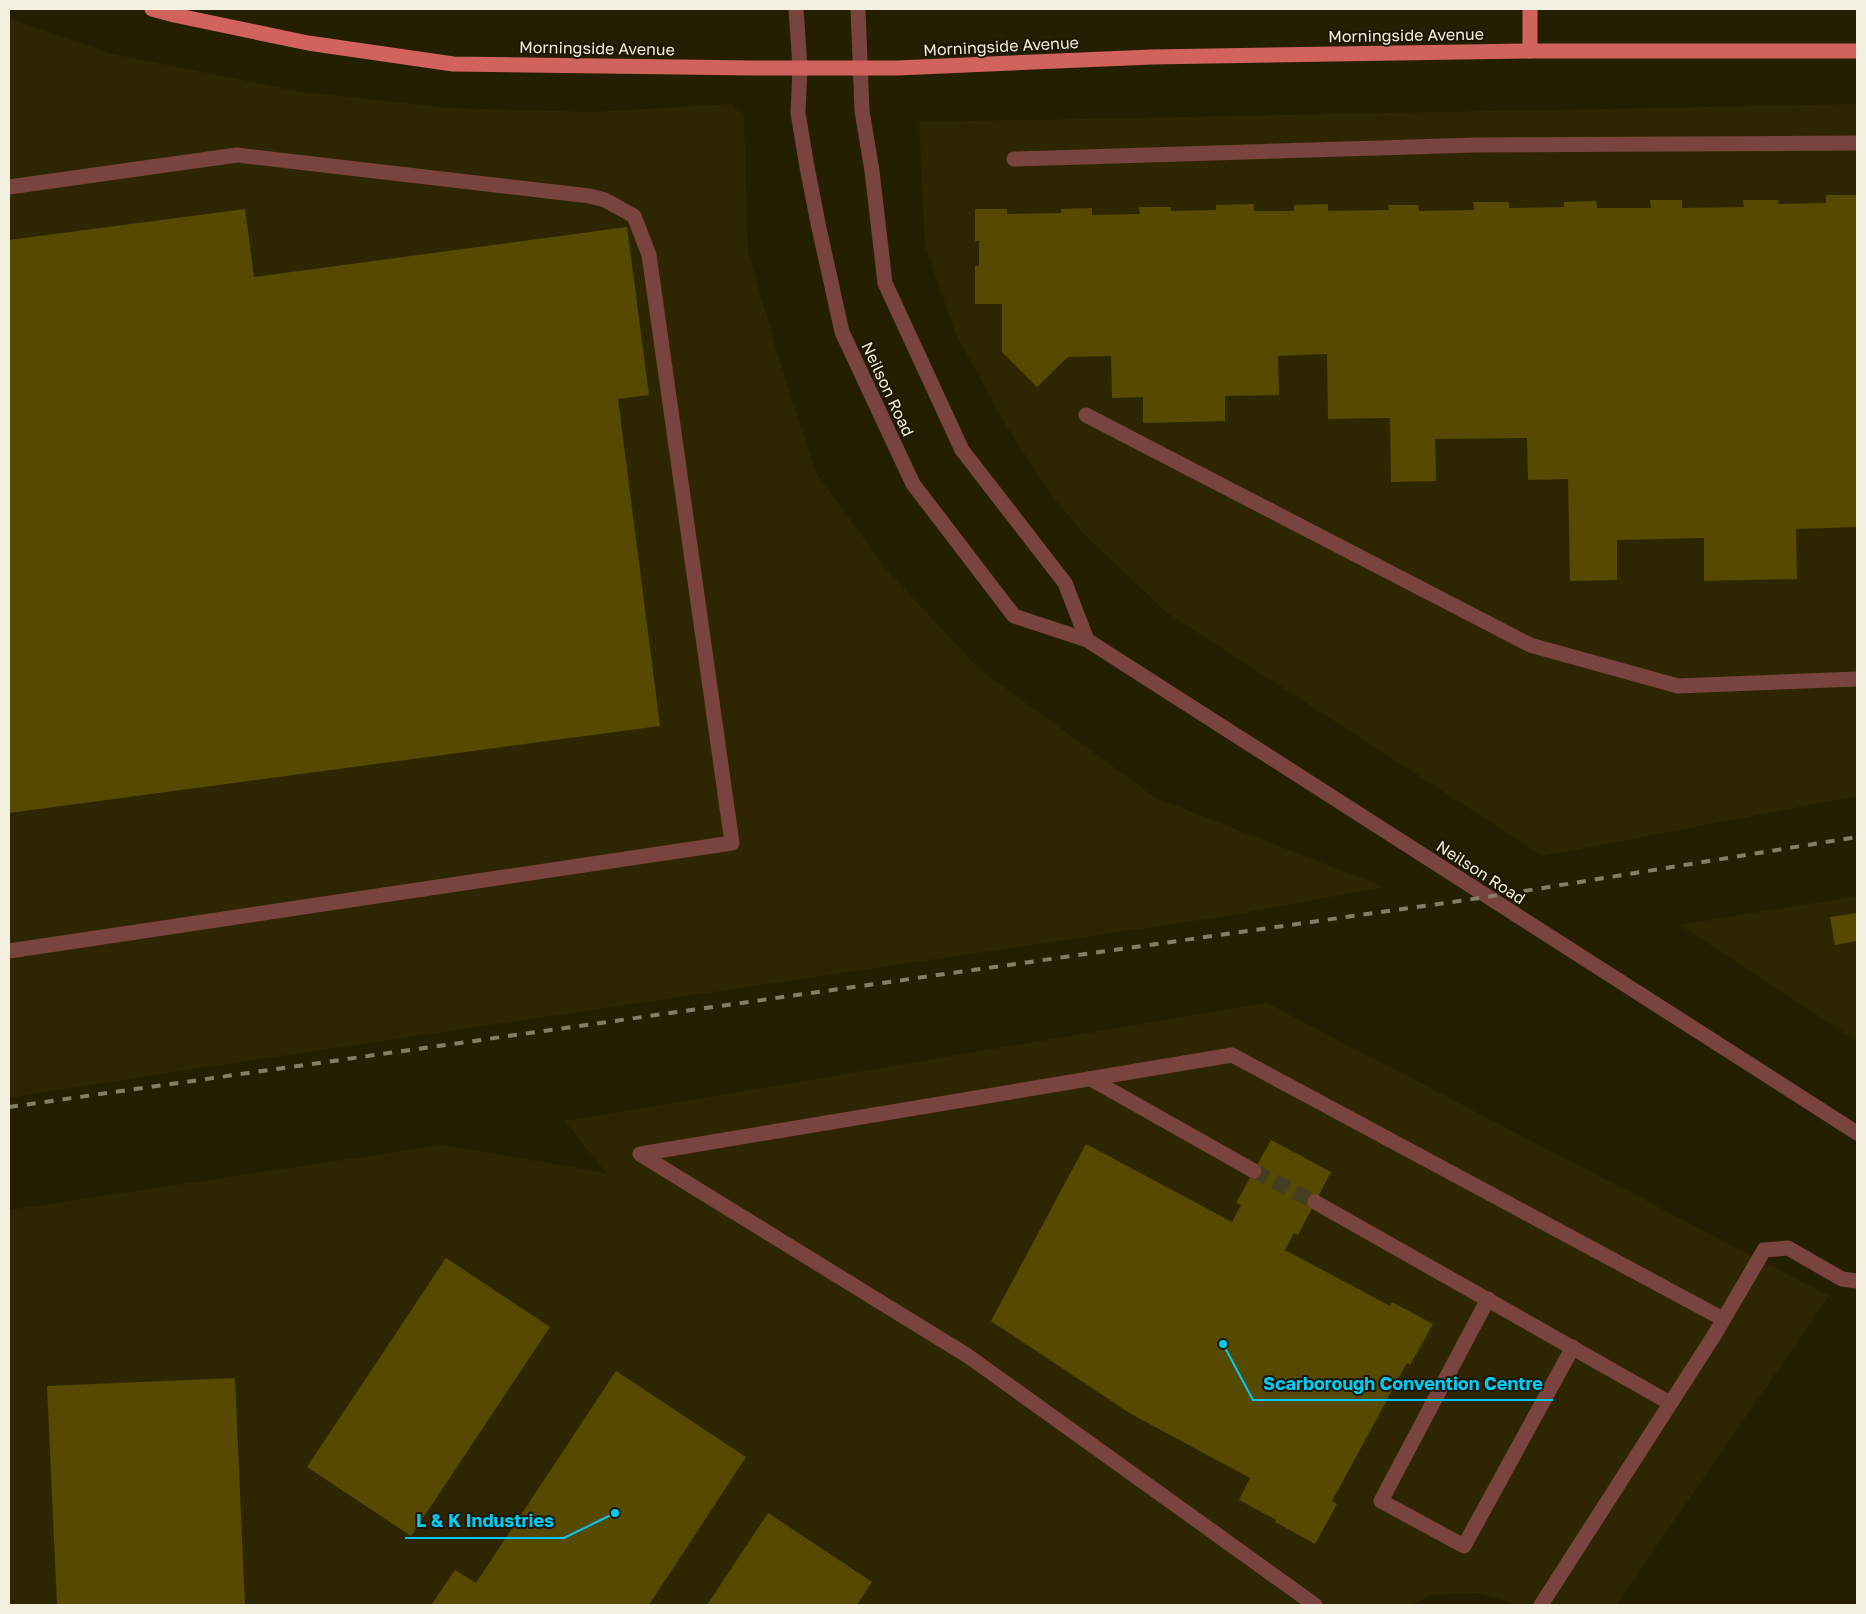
<svg xmlns="http://www.w3.org/2000/svg" width="1866" height="1614" viewBox="0 0 1866 1614" font-family="'Golos Text',sans-serif">
  <style>
    .built { fill: #2e2600 }
    .building { fill: #564900 }
    .lines { fill: none; stroke-linecap: round; stroke-linejoin: round }
    .minor-tunnel { stroke: #443e23; stroke-width: 15; stroke-dasharray: 15 8; stroke-linecap: butt }
    .minor { stroke: #79433f; stroke-width: 15 }
    .major { stroke: #d2635c; stroke-width: 15 }
    .rail { stroke: #837e67; stroke-width: 4; stroke-dasharray: 9 9; stroke-linecap: butt }
    .labels { text-anchor: middle; stroke-width: 4; stroke-linejoin: round; paint-order: stroke }
    .street-label { font-size: 16px; fill: #f3f0df; stroke: #1c1600 }
    .leader { fill: none; stroke: #00cbf8; stroke-width: 2 }
    .callout-dot { fill: #00cbf8; stroke: #1c1600; stroke-width: 2 }
    .callout-label { font-size: 18px; text-anchor: middle; font-weight: bold; fill: #00cbf8; stroke: #1c1600; stroke-width: 4; stroke-linejoin: round; paint-order: stroke }
  </style>
  <rect width="100%" height="100%" fill="#251f02"/>
  <!-- built -->
  <g class="built">
    <path d="M9 19 112 54 302 92 449 108 592 112 731 104 744 117 748 252 779 359 816 473 887 570 978 668 1156 798 1384 887 1227 916 166 1073 9 1098Z"/>
    <path d="M1857 104V796L1543 856 1167 613 1084 534 1050 493 1005 424 955 332 925 245 919 122Z"/>
    <path d="M1857 896V1041L1680 925Z"/>
    <path d="M1267 1003 1829 1296 1616 1605H1518L1478 1593 1432 1595 1410 1605H9V1210L442 1145 606 1173 565 1121Z"/>
  </g>
  <!-- building -->
  <g class="building">
    <path d="M1826 195H1857V527L1796 529 1797 579 1704 581V538L1617 540V580L1570 581 1568 479 1528 480 1527 438 1435 439 1436 481 1391 482 1390 418 1328 419 1327 354 1278 356 1279 395 1225 396V421L1143 423V397L1112 398 1111 356 1068 357 1037 387 1002 352V304H975V266H979V241H975V209H1007V214L1061 213V209L1092 208V215L1140 214 1139 207H1171V211L1216 210V205L1254 204V211H1294V205L1328 204V211L1389 210 1388 205H1418L1419 211 1474 210 1473 202H1509V208L1564 207V202L1596 201 1597 208H1651L1650 200H1682V208L1744 207 1743 200H1778V204L1826 203Z"/>
    <path d="M245 209 254 277 627 227 649 395 618 399 660 726 9 813V240Z"/>
    <path d="M1857 913V941L1835 945 1830 917Z"/>
    <path d="M1271 1140 1331 1172 1298 1235 1294 1233 1285 1250 1390 1306 1392 1302 1433 1324 1410 1365 1407 1363 1332 1501 1337 1504 1315 1544 1275 1522 1276 1520 1239 1500 1250 1478 1131 1414 991 1321 1086 1144 1232 1222 1241 1205 1236 1203Z"/>
    <path d="M446 1258 550 1327 411 1536 307 1467Z"/>
    <path d="M616 1371 746 1457 649 1605 432 1604 455 1570 476 1583Z"/>
    <path d="M235 1378 245 1605H57L47 1386Z"/>
    <path d="M768 1513 872 1582 857 1605H707Z"/>
  </g>
  <g class="lines">
    <!-- minor-tunnel -->
    <path class="minor-tunnel" d="M1254 1171 1315 1202"/>
    <!-- minor -->
    <g class="minor">
      <path d="M796 9 800 67 798 113 807 167 819 228 842 332 913 484 1014 616 1087 640 1857 1133"/>
      <path d="M858 9 862 111 872 171 885 283 962 450 1065 583 1087 640"/>
      <path d="M1014 159 1475 145 1857 143"/>
      <path d="M9 187 237 155 590 196 605 200 634 216 649 255 732 843 9 951"/>
      <path d="M1086 415 1530 645 1678 686 1857 679"/>
      <path d="M1091 1079 1254 1171"/>
      <path d="M1315 1202 1670 1403"/>
      <path d="M1488 1299 1381 1501 1464 1546 1573 1347"/>
      <path d="M1315 1605 968 1356 640 1154 1232 1055 1723 1319"/>
      <path d="M1541 1605 1715 1334 1764 1250 1788 1248 1842 1279 1857 1281"/>
    </g>
    <!-- major -->
    <g class="major">
      <path d="M152 9 174 15 308 43 453 64 754 68H897L1151 57 1530 51H1857"/>
      <path d="M1530 51V9"/>
    </g>
    <!-- rail -->
    <path class="rail" d="M9 1107 1487 897 1857 837"/>
  </g>
  <g class="labels">
    <!-- street labels -->
    <g class="street-label">
      <text transform="translate(1406 35) rotate(-1)" y="6">Morningside Avenue</text>
      <text transform="translate(1001 46) rotate(-3)" y="6">Morningside Avenue</text>
      <text transform="translate(597 48) rotate(1)" y="6">Morningside Avenue</text>
      <text transform="translate(888 389) rotate(65)" y="6">Neilson Road</text>
      <text transform="translate(1481 872) rotate(33)" y="6">Neilson Road</text>
    </g>
  </g>
  <!-- callouts -->
  <path class="leader" d="M1223 1344L1253 1400H1553M615 1513L564 1538H405"/>
  <g class="callout-dot">
    <circle cx="1223" cy="1344" r="5"/>
    <circle cx="615" cy="1513" r="5"/>
  </g>
  <g class="callout-label">
    <text x="1403" y="1390">Scarborough Convention Centre</text>
    <text x="485" y="1527">L &amp; K Industries</text>
  </g>
  <!-- border -->
  <rect width="1866" height="1614" fill="none" stroke="#f3f0df" stroke-width="20"/>
</svg>
